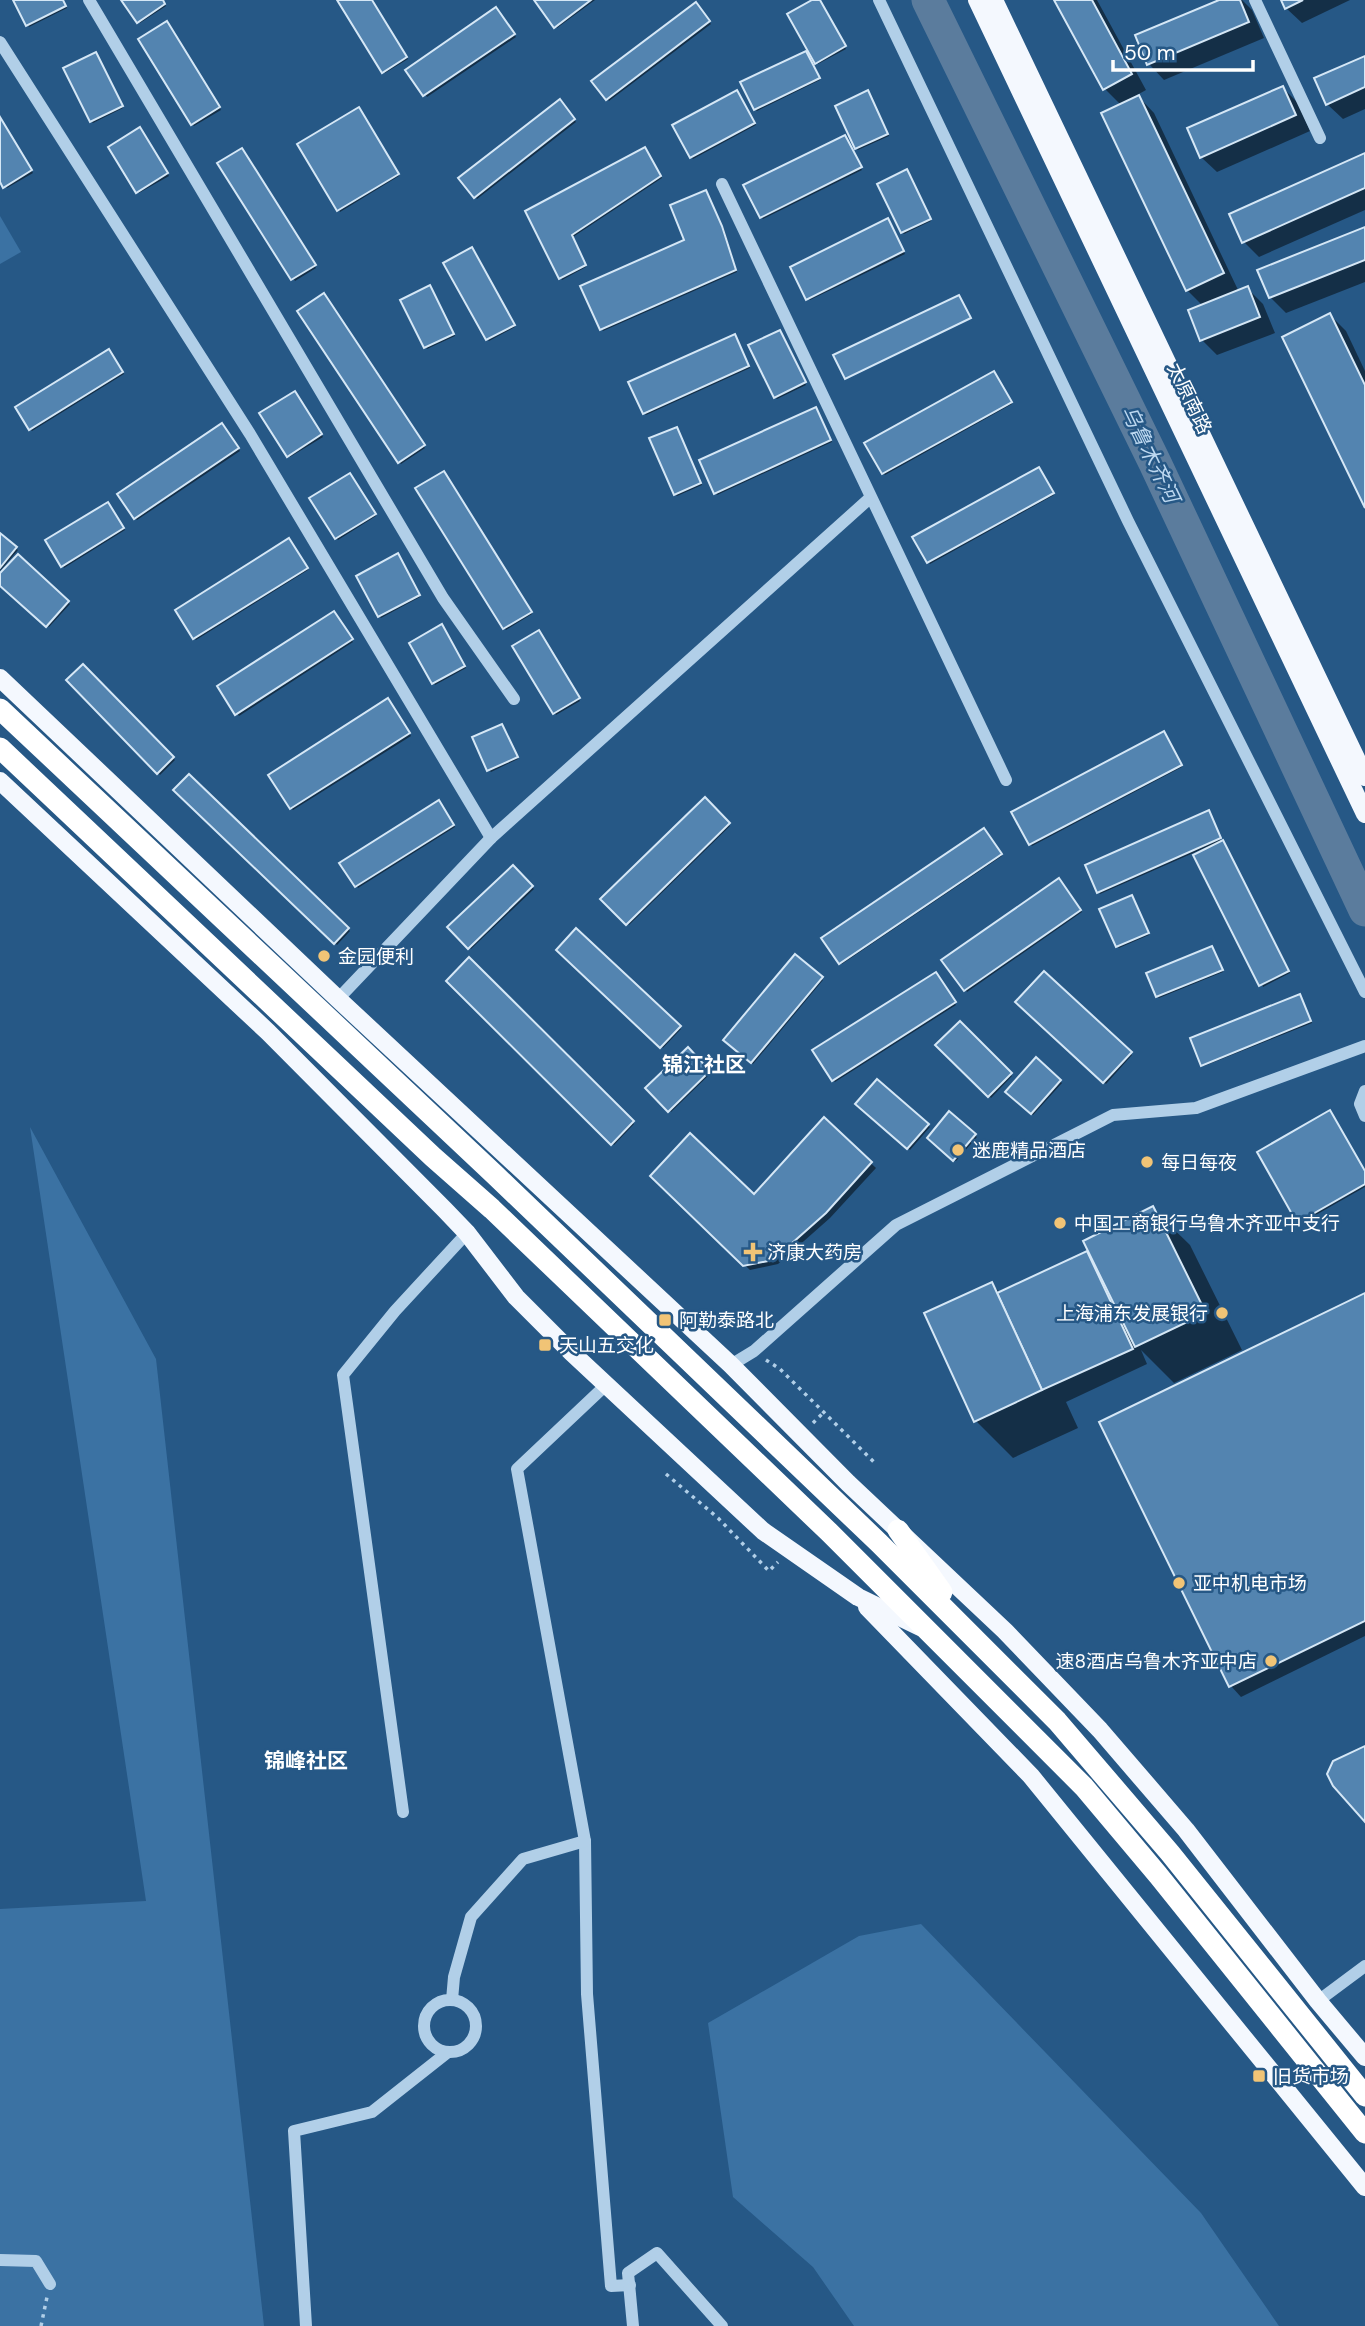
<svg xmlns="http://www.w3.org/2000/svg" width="1365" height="2326" viewBox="0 0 1365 2326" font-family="'DM Sans','Noto Sans SC',sans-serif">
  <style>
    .green { fill: #3b72a3 }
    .shadow { fill: #0007 }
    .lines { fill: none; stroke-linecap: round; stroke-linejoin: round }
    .river { stroke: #5b7c9d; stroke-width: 33 }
    .building { fill: #5384b0; stroke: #d5e7f6; stroke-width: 2 }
    .path { stroke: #b1cfe8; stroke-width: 3.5; stroke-dasharray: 3.5 5; stroke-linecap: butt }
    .minor { stroke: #b1cfe8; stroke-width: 12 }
    .major { stroke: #f4f8fe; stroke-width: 18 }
    .highway { stroke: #fff; stroke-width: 21 }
    .poi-dot { fill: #f1c476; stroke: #265886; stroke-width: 2.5 }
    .labels { text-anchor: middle; stroke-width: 5; stroke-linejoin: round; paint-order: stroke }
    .street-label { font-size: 19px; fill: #fff; stroke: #265886 }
    .poi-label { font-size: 19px; fill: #fff; stroke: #265886; text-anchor: start }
    .water-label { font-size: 21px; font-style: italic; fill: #bdd8f0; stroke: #265886 }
    .neighbourhood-label { font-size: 21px; font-weight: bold; fill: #fff; stroke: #265886 }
  </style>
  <rect width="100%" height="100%" fill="#265886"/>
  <!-- green -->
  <g class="green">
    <path d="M0 216 21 252 0 264Z"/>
    <path d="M30 1127 156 1359 264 2326H0V1909L146 1901Z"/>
    <path d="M921 1924 1201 2213 1279 2326H854L813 2267 733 2197 708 2023 859 1936Z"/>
  </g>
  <!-- shadow -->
  <g class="shadow">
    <path d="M15 0H63L67 8 29 27Z"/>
    <path d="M123 0H161L166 6 140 23Z"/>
    <path d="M339 0H371L408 59 385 73Z"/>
    <path d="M536 0H595L557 28Z"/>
    <path d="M816 0 819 1 846 49 818 64Z"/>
    <path d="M1056 0H1097L1146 90 1137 95 1154 113 1239 292 1248 289 1263 304 1275 333 1217 355 1202 340 1203 306 1187 290 1121 105 1104 88Z"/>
    <path d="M1224 0H1242L1252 10 1264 38 1164 80 1149 64Z"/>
    <path d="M1283 0H1350L1302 23 1286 8Z"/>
    <path d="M696 4 711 24 609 101 594 82Z"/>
    <path d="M498 11 516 37 427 97 407 70Z"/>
    <path d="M168 25 221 110 194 126 192 124Z"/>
    <path d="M808 55 820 80 757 111 755 109Z"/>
    <path d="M97 56 123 108 93 123 91 121Z"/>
    <path d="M1365 57V109L1343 119 1327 104Z"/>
    <path d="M1283 88 1298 103 1310 131 1217 172 1201 157Z"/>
    <path d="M739 94 756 125 693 159 691 157Z"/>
    <path d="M870 94 889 136 858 150 856 148Z"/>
    <path d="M559 101 576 122 477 199 461 179Z"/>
    <path d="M360 111 399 176 340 212 339 210Z"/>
    <path d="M0 118 33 173 7 188 0 179Z"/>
    <path d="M142 131 169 176 139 193 137 192Z"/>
    <path d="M847 139 862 170 763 219 761 217Z"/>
    <path d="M646 151 662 178 573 237 586 267 562 280 527 212Z"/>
    <path d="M243 152 316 268 295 281 220 164Z"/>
    <path d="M1365 154V210L1259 257 1244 242Z"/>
    <path d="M908 173 931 221 904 234 902 232Z"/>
    <path d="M707 193 724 229 737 272 603 331 602 329 686 241Z"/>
    <path d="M889 222 905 254 810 300 808 299Z"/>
    <path d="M1365 229V282L1286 313 1270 297Z"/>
    <path d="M474 251 515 327 489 341 487 339Z"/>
    <path d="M432 289 455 336 427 349 403 300Z"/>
    <path d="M326 297 425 448 401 464 399 462Z"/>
    <path d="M1330 315 1346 331 1365 371V504Z"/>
    <path d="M782 334 806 385 777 399 775 397Z"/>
    <path d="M736 338 750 368 646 415 644 413Z"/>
    <path d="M110 353 124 374 32 431 30 429 17 408Z"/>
    <path d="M996 375 1012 404 885 475 883 473Z"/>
    <path d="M296 395 323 437 290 457 288 455Z"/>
    <path d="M817 410 832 442 717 495 716 493Z"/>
    <path d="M224 427 240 451 137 520 135 518Z"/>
    <path d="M677 429 702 485 677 496 675 494Z"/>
    <path d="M1041 471 1054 495 930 564 928 562Z"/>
    <path d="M445 475 532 614 506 630 504 628Z"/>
    <path d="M352 477 376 516 338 540 336 538Z"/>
    <path d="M109 506 125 530 64 568 63 566Z"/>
    <path d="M0 535 18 550 0 571 2 573 18 557 70 604 49 627 0 584Z"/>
    <path d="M291 542 308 570 196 640 194 638Z"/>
    <path d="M400 557 420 597 381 618 379 616Z"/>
    <path d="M336 615 353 642 239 716 219 687Z"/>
    <path d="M444 628 466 668 435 685 411 644Z"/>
    <path d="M540 634 580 701 556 715 514 647Z"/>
    <path d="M83 666 175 760 160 775 68 680Z"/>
    <path d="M389 702 411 736 293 810 291 808Z"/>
    <path d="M504 727 518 759 491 772 489 770Z"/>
    <path d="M1166 735 1182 767 1032 846 1030 844Z"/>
    <path d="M189 776 350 931 337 945 175 790Z"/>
    <path d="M705 800 730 826 629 925 603 899Z"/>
    <path d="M441 804 455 827 358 888 342 864Z"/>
    <path d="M1211 814 1221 841 1290 973 1263 987 1207 847 1100 894 1099 892Z"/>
    <path d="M986 832 1002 856 842 964 840 963Z"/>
    <path d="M513 867 534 889 471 949 449 927Z"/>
    <path d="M1061 882 1082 912 967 992 944 960Z"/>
    <path d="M1132 897 1149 935 1119 948 1117 946Z"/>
    <path d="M576 930 681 1029 663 1048 558 950Z"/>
    <path d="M1212 948 1223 972 1159 998 1157 996Z"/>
    <path d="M795 957 823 980 753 1064 725 1040Z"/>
    <path d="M469 960 634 1124 614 1145 448 981Z"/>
    <path d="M1044 974 1132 1055 1106 1084 1018 1002Z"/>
    <path d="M938 976 956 1005 835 1082 833 1080Z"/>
    <path d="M1302 998 1312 1023 1204 1066 1202 1065Z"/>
    <path d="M960 1023 1012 1076 991 1098 938 1045Z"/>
    <path d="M688 1050 711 1073 671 1112 648 1088Z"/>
    <path d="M1036 1060 1062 1083 1033 1115 1007 1092Z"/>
    <path d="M878 1081 930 1127 910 1150 858 1104Z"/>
    <path d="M950 1114 977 1137 956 1161 929 1138Z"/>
    <path d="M825 1120 876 1168 830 1218 778 1264 750 1270 652 1176 754 1196Z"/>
    <path d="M1365 1172V1187L1300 1224 1299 1222Z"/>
    <path d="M1152 1208 1190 1245 1242 1350 1174 1383 1141 1350 1147 1364 1066 1402 1078 1428 1013 1458 976 1421 991 1284 1001 1293 1086 1253 1094 1260Z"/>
    <path d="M1365 1295V1636L1241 1697 1231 1686 1102 1423Z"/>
  </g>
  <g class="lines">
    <!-- river -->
    <path class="river" d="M928 0 1155 463 1365 910"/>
  </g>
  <!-- building -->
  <g class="building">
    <path d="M13 0H63L66 6 26 26Z"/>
    <path d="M121 0H163L165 4 137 23Z"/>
    <path d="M337 0H372L407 57 382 73Z"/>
    <path d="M534 0H591L554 28Z"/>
    <path d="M812 0H820L846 46 815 64 787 14Z"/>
    <path d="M1054 0H1092L1132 74 1103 90Z"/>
    <path d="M1219 0H1240L1249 22 1147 65 1135 35Z"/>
    <path d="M1281 0H1303L1285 9Z"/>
    <path d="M696 2 710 21 606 100 591 81Z"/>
    <path d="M496 7 515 34 423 96 405 70Z"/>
    <path d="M167 21 220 107 191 125 138 39Z"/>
    <path d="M806 51 820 78 754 110 740 82Z"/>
    <path d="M96 52 123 106 90 122 63 68Z"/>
    <path d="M1365 56V87L1326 105 1314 78Z"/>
    <path d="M1283 86 1296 115 1200 158 1187 128Z"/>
    <path d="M737 90 755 123 690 158 672 125Z"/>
    <path d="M868 90 888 134 855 149 835 106Z"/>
    <path d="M1139 95 1224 273 1186 291 1101 113Z"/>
    <path d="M560 99 575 119 474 198 458 178Z"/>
    <path d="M359 107 399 174 337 211 297 144Z"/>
    <path d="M0 117 32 170 3 188 0 182Z"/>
    <path d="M140 127 168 173 136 193 108 147Z"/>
    <path d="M845 135 862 167 760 218 743 185Z"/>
    <path d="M645 147 661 176 572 235 586 265 559 279 525 211Z"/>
    <path d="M242 148 316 265 291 280 217 163Z"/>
    <path d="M1365 153V188L1242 243 1229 214Z"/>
    <path d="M907 169 931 219 901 233 877 184Z"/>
    <path d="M706 190 722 226 736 270 600 330 580 286 684 240 670 205Z"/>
    <path d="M888 218 904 251 806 300 790 267Z"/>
    <path d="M1365 227V260L1269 298 1257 270Z"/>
    <path d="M472 247 515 325 486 340 443 263Z"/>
    <path d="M430 285 454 334 424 348 400 300Z"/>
    <path d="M1248 286 1260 317 1200 341 1188 310Z"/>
    <path d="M324 293 425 445 398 463 297 311Z"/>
    <path d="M959 295 971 318 845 379 833 355Z"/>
    <path d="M1330 313 1365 385V508L1282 337Z"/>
    <path d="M780 330 806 382 774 398 748 345Z"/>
    <path d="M735 334 749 366 643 414 628 382Z"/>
    <path d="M109 349 123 372 29 430 15 407Z"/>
    <path d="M994 371 1012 402 882 474 864 443Z"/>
    <path d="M295 391 322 434 287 457 259 413Z"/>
    <path d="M816 407 831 440 714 494 699 460Z"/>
    <path d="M222 423 239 448 134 519 117 494Z"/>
    <path d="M677 427 701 483 674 495 649 438Z"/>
    <path d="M1039 467 1054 493 927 563 912 537Z"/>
    <path d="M444 471 532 612 503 629 415 488Z"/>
    <path d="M350 473 376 514 335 539 309 498Z"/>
    <path d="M108 502 124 528 61 567 45 540Z"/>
    <path d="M0 533 17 547 0 568Z"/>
    <path d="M289 538 308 568 193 639 175 610Z"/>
    <path d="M398 553 420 595 378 617 356 576Z"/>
    <path d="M18 554 69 601 46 627 0 586V573Z"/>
    <path d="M334 611 353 639 235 715 217 686Z"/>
    <path d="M442 624 465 666 432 684 409 643Z"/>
    <path d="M539 630 580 698 553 714 512 646Z"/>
    <path d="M83 664 174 757 157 774 66 680Z"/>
    <path d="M388 698 410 733 290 809 268 775Z"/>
    <path d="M502 724 518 757 487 771 472 737Z"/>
    <path d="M1164 731 1182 765 1029 845 1011 812Z"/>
    <path d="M189 774 349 928 334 944 173 790Z"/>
    <path d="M705 797 730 823 626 925 600 899Z"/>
    <path d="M439 800 454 825 355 887 339 863Z"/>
    <path d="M1209 810 1221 838 1097 893 1085 865Z"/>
    <path d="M984 828 1002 854 839 964 821 938Z"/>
    <path d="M1223 840 1289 971 1259 986 1193 855Z"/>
    <path d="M513 865 533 886 468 949 447 927Z"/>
    <path d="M1059 878 1081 910 964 991 941 960Z"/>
    <path d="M1132 895 1149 933 1116 947 1099 909Z"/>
    <path d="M576 928 681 1026 660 1048 556 950Z"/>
    <path d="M1212 946 1223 970 1156 997 1146 973Z"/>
    <path d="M795 954 823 977 751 1063 723 1040Z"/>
    <path d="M469 957 634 1121 611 1145 446 981Z"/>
    <path d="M1044 971 1132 1052 1103 1083 1015 1002Z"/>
    <path d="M936 972 956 1002 832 1081 812 1050Z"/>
    <path d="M1300 994 1311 1021 1201 1066 1190 1038Z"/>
    <path d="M960 1021 1012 1073 988 1097 935 1045Z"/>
    <path d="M688 1047 710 1071 668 1112 645 1088Z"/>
    <path d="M1036 1057 1061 1080 1031 1114 1005 1092Z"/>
    <path d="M877 1079 929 1124 907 1149 855 1104Z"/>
    <path d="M1330 1110 1365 1171V1184L1297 1223 1257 1152Z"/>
    <path d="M949 1111 976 1134 953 1161 927 1138Z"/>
    <path d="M824 1117 872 1162 826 1213 773 1260 743 1266 650 1176 690 1133 754 1194Z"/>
    <path d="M1153 1206 1206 1313 1135 1347 1083 1241Z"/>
    <path d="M1087 1251 1133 1349 1042 1390 997 1293Z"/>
    <path d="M992 1282 1042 1390 974 1422 924 1313Z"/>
    <path d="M1365 1293V1621L1229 1687 1099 1422Z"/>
    <path d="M1365 1746V1822L1333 1786 1327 1774 1333 1761Z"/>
  </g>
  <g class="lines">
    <!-- path -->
    <g class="path">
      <path d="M766 1360 780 1369 876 1464"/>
      <path d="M813 1423 824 1412"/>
      <path d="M666 1474 718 1518 769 1571 778 1562"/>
      <path d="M41 2326 47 2297"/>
    </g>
    <!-- minor -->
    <g class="minor">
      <path d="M89 0 443 598 514 699"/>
      <path d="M879 0 1128 521 1365 992"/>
      <path d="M1255 0 1320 138"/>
      <path d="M0 42 250 434 491 838"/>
      <path d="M722 184 1006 780"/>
      <path d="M338 999 491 838 870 498"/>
      <path d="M1365 1091 1360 1104 1365 1116"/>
      <path d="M731 1365 754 1351 896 1225 1113 1115 1196 1108 1365 1046"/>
      <path d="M606 1385 517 1469 585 1841 587 1994 611 2286 630 2285"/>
      <path d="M403 1812 343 1375 395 1311 467 1233"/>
      <path d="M452 2000 454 1977 471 1917 523 1859 585 1841"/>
      <circle cx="450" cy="2026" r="26"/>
      <path d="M1318 2001 1365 1966"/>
      <path d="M0 2260 36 2261 50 2284"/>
      <path d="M306 2326 294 2131 372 2112 448 2052"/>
      <path d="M633 2326 628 2273 657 2253 722 2326"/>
    </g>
    <!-- major -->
    <g class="major">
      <path d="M977 0 1365 814"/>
      <path d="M994 0 1365 777"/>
      <path d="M0 678 338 999 731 1365 848 1483 1005 1631 1100 1730 1186 1830 1318 2001 1365 2057"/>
      <path d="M0 781 268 1032 445 1210 467 1233 516 1297 571 1352 763 1531 858 1597 920 1627"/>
      <path d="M867 1607 1031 1776 1365 2187"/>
    </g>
    <!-- highway -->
    <g class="highway">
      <path d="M0 709 494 1174 879 1543 1057 1721 1170 1853 1365 2096"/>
      <path d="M0 748 433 1157 492 1209 829 1532 1084 1787 1158 1875 1365 2133"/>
      <path d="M898 1530 942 1592"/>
    </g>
  </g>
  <!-- markers -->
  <g class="poi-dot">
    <circle cx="324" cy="956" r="7"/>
    <circle cx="958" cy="1150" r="7"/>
    <circle cx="1147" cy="1162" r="7"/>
    <circle cx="1060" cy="1223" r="7"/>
    <path d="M749.5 1241.5h7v7h7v7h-7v7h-7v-7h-7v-7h7z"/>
    <circle cx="1222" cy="1313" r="7"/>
    <rect x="658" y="1313" width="14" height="14" rx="3.5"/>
    <rect x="538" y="1338" width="14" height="14" rx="3.5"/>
    <circle cx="1179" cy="1583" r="7"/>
    <circle cx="1271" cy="1661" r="7"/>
    <rect x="1252" y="2069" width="14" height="14" rx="3.5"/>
  </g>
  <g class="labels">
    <!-- street labels -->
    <g class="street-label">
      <text transform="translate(1190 398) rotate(64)" y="7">太原南路</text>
    </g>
    <!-- poi labels -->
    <g class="poi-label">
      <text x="338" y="963">金园便利</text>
      <text x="972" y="1157">迷鹿精品酒店</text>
      <text x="1161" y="1169">每日每夜</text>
      <text x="1074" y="1230">中国工商银行乌鲁木齐亚中支行</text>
      <text x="767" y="1259">济康大药房</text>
      <text x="1208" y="1320" text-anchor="end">上海浦东发展银行</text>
      <text x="679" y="1327">阿勒泰路北</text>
      <text x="559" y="1352">天山五交化</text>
      <text x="1193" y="1590">亚中机电市场</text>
      <text x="1257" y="1668" text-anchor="end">速8酒店乌鲁木齐亚中店</text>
      <text x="1273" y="2083">旧货市场</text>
    </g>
    <!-- water labels -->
    <g class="water-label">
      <text transform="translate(1150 454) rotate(64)" y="7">乌鲁木齐河</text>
    </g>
    <!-- neighbourhood labels -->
    <g class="neighbourhood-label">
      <text x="704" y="1072">锦江社区</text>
      <text x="306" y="1768">锦峰社区</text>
    </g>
  </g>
  <!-- scale -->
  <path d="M1113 60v10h140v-10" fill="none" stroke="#ffffff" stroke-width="3.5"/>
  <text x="1124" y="60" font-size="21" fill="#ffffff" stroke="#265886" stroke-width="5" paint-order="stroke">50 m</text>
</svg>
